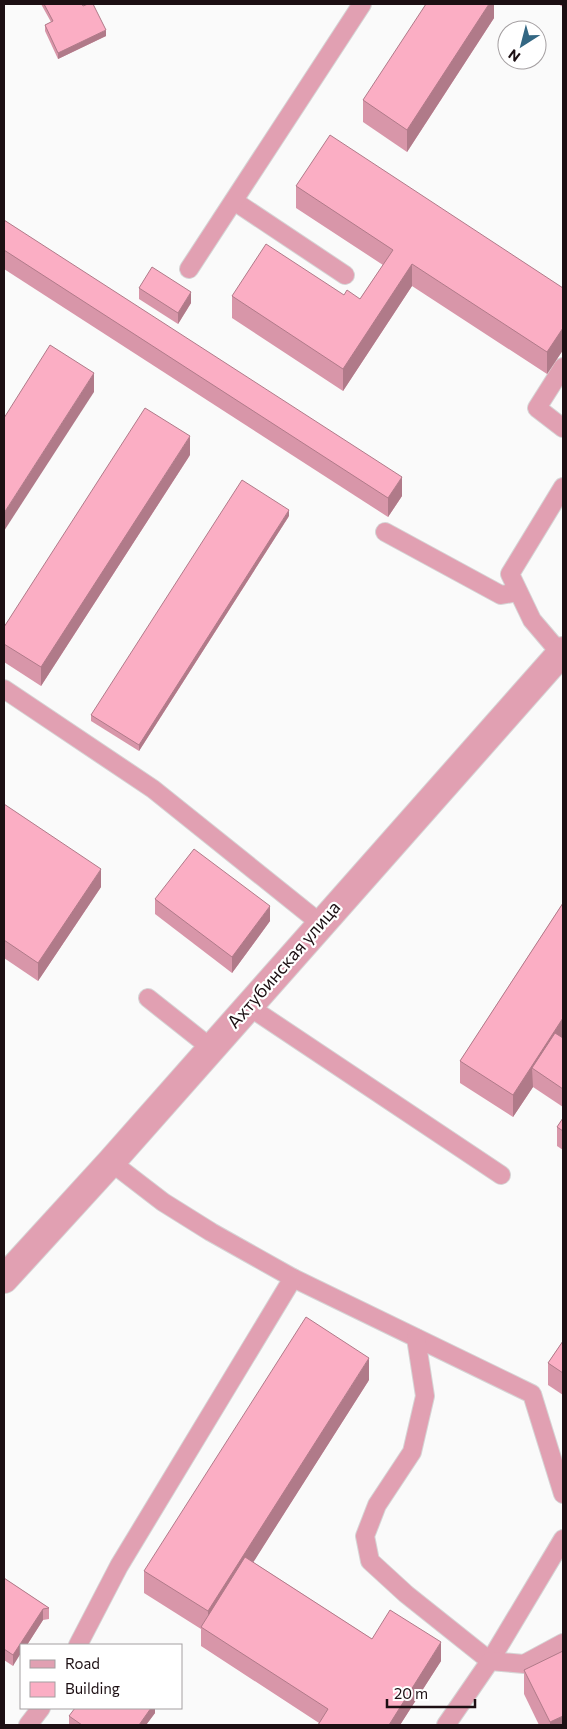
<svg xmlns="http://www.w3.org/2000/svg" width="567" height="1729" viewBox="0 0 567 1729" font-family="Commissioner,sans-serif">
  <style>
    .lines { fill: none; stroke-linecap: round; stroke-linejoin: round }
    .lane-casing { stroke: #d6d4d5; stroke-width: 20 }
    .street-casing { stroke: #d6d4d5; stroke-width: 30 }
    .lane { stroke: #e1a0b2; stroke-width: 18 }
    .street { stroke: #e1a0b2; stroke-width: 28 }
    .wall { fill: #d896a9 }
    .shaded-wall { fill: #b07a89 }
    .building { fill: #fbaec4; stroke: #b07a89 }
    .labels { text-anchor: middle; stroke-width: 4.5; stroke-linejoin: round; paint-order: stroke }
    .street-label { font-size: 18px; fill: #1c0f13; stroke: #fff }
  </style>
  <rect width="100%" height="100%" fill="#fafafa"/>
  <g class="lines">
    <!-- lane casing -->
    <g class="lane-casing">
      <g id="lane">
        <path d="M234 201 345 275"/>
        <path d="M189 269 362 4"/>
        <path d="M563 367 537 408 563 428"/>
        <path d="M385 532 501 595 518 592"/>
        <path d="M561 654 532 620 510 574 563 487"/>
        <path d="M4 689 153 789 320 923"/>
        <path d="M148 998 211 1048"/>
        <path d="M248 1006 501 1175"/>
        <path d="M293 1278 532 1394 563 1494"/>
        <path d="M416 1338 425 1396 412 1452 377 1505 365 1536 370 1561 406 1594 490 1661 563 1539"/>
        <path d="M78 1645 119 1566 293 1278 211 1232 163 1202 111 1162"/>
        <path d="M28 1725 41 1708"/>
        <path d="M446 1725 490 1661 524 1664 563 1643"/>
      </g>
    </g>
    <!-- street casing -->
    <g class="street-casing">
      <path id="street" d="M4 1279 111 1162 563 651"/>
    </g>
    <!-- lane -->
    <use href="#lane" class="lane"/>
    <!-- street -->
    <use href="#street" class="street"/>
  </g>
  <!-- wall -->
  <g class="wall">
    <path d="M41 4H82L106 36 58 59 45 31V25L51 22Z"/>
    <path d="M494 4V18L407 152 363 122V100Z"/>
    <path d="M558 4H563V7Z"/>
    <path d="M296 186 563 288V350L547 374 412 286 343 391 232 318V296L344 295 360 299 383 265 296 208Z"/>
    <path d="M4 220 402 496 388 517 4 269Z"/>
    <path d="M139 288 191 303 178 324 139 299Z"/>
    <path d="M190 455 41 686 4 662V627Z"/>
    <path d="M289 516 139 751 91 721V715Z"/>
    <path d="M4 804 101 887 38 981 4 958Z"/>
    <path d="M155 899 270 921 232 973 155 914Z"/>
    <path d="M563 903V1107L533 1087 513 1117 460 1083V1061Z"/>
    <path d="M563 1118V1150L557 1146V1127Z"/>
    <path d="M563 1341V1395L548 1385V1363Z"/>
    <path d="M369 1380 253 1562 372 1639 441 1661 400 1725H318L319 1723 201 1646V1629L144 1593V1571Z"/>
    <path d="M4 1578 49 1608V1619L43 1620 27 1645H21L13 1666 4 1660Z"/>
    <path d="M524 1670 563 1725H539L524 1694Z"/>
    <path d="M155 1708V1713L146 1725H69V1716Z"/>
  </g>
  <!-- shaded-wall -->
  <g class="shaded-wall">
    <path d="M489 4H494V18L407 152V130Z"/>
    <path d="M106 30V36L58 59V53Z"/>
    <path d="M412 264V286L343 391V369Z"/>
    <path d="M191 292V303L178 324V313Z"/>
    <path d="M563 328V350L547 374V352Z"/>
    <path d="M94 373V392L4 531V513Z"/>
    <path d="M190 436V455L41 686V667Z"/>
    <path d="M402 477V496L388 517V498Z"/>
    <path d="M289 510V516L139 751V745Z"/>
    <path d="M101 869V887L38 981V963Z"/>
    <path d="M270 906V921L232 973V957Z"/>
    <path d="M563 1018V1040L532 1068 533 1087 513 1117V1095Z"/>
    <path d="M369 1358V1380L209 1632H208V1611Z"/>
    <path d="M43 1609V1620L27 1645H21V1653L13 1666V1655Z"/>
    <path d="M441 1642V1661L400 1725H389Z"/>
    <path d="M151 1708H155V1713L146 1725H139Z"/>
    <path d="M563 1716V1725H550V1722Z"/>
  </g>
  <!-- building -->
  <g class="building">
    <path d="M44 4H82L83 6 88 4H93L106 30 58 53 45 25 53 21Z"/>
    <path d="M426 4H489L407 130 363 100Z"/>
    <path d="M330 135 563 288V328L547 352 412 264 343 369 232 296 266 244 344 295 347 290 360 299 393 250 296 186Z"/>
    <path d="M4 220 402 477 388 498 4 250Z"/>
    <path d="M152 267 191 292 178 313 139 288Z"/>
    <path d="M50 345 94 373 4 513V418Z"/>
    <path d="M145 408 190 436 41 667 4 644V627Z"/>
    <path d="M242 480 289 510 139 745 91 715Z"/>
    <path d="M4 804 101 869 38 963 4 940Z"/>
    <path d="M194 849 270 906 232 957 155 899Z"/>
    <path d="M563 903V1018L513 1095 460 1061Z"/>
    <path d="M555 1033 563 1038V1089L532 1068Z"/>
    <path d="M563 1118V1131L557 1127Z"/>
    <path d="M306 1317 369 1358 208 1611 144 1571Z"/>
    <path d="M563 1341V1373L548 1363Z"/>
    <path d="M245 1557 372 1639 390 1610 441 1642 389 1725H318L328 1709 201 1627Z"/>
    <path d="M4 1578 49 1608 43 1609 13 1655 4 1649Z"/>
    <path d="M563 1651V1716L550 1722 524 1670Z"/>
    <path d="M75 1708H151L139 1725H82L69 1716Z"/>
  </g>
  <g class="labels">
    <!-- street labels -->
    <g class="street-label">
      <text transform="translate(284 965) rotate(-49)" y="6">Ахтубинская улица</text>
    </g>
  </g>
  <!-- border -->
  <rect width="567" height="1729" fill="none" stroke="#1c0f13" stroke-width="10"/>
  <!-- legend -->
  <rect x="20" y="1644" width="162" height="65" fill="#ffffff" stroke="#a49fa1"/>
  <rect x="30" y="1660" width="25" height="8" fill="#e1a0b2" stroke="#a49fa1"/>
  <text x="65" y="1669" font-size="15" fill="#1c0f13">Road</text>
  <rect x="30" y="1682" width="25" height="15" fill="#fbaec4" stroke="#a49fa1"/>
  <text x="65" y="1694" font-size="15" fill="#1c0f13">Building</text>
  <!-- north arrow -->
  <g transform="translate(522 45) rotate(216)"><circle r="24" fill="#ffffff" stroke="#a49fa1"/>
  <path d="M0-4L9 19L0 12L-9 19Z" fill="#336783"/>
  <text y="-8" font-size="14" font-weight="bold" text-anchor="middle" fill="#1c0f13">N</text>
  </g>
  <!-- scale -->
  <path d="M387 1699v8h88v-8" fill="none" stroke="#1c0f13" stroke-width="2.5"/>
  <text x="394" y="1699" font-size="15" fill="#1c0f13" stroke="#ffffff" stroke-width="4" paint-order="stroke">20 m</text>
</svg>
